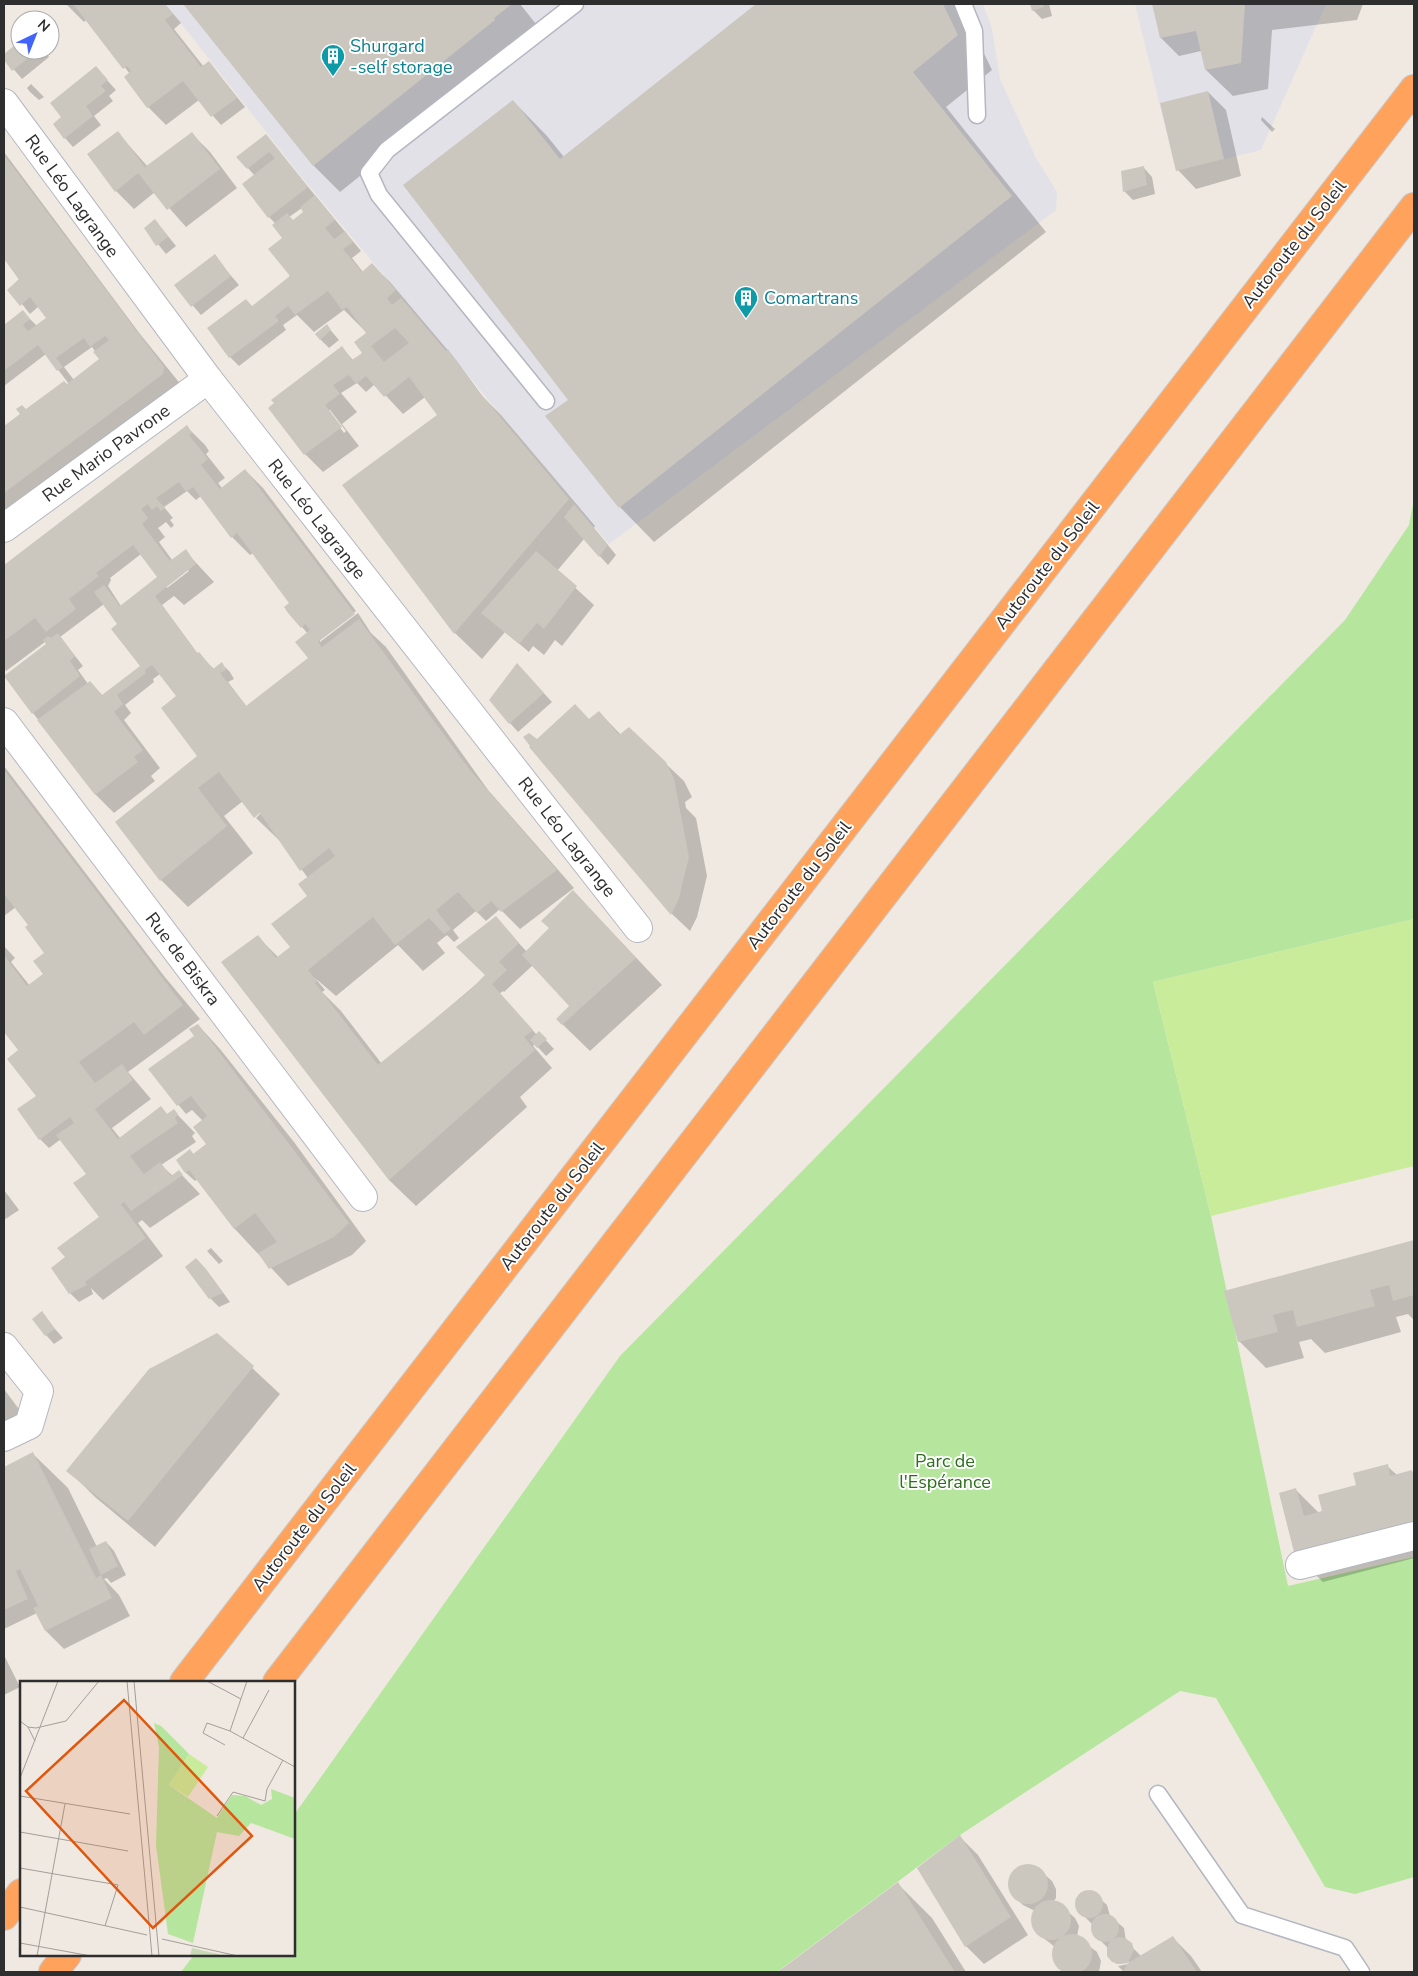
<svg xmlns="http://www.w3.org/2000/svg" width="1418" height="1976" viewBox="0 0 1418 1976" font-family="'Nunito Sans',sans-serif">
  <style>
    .industrial { fill: #e3e1e8 }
    .green { fill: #b6e59e }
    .pitch { fill: #c9ec9a }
    .shadow { fill: #0003; fill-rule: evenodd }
    .building { fill: #cbc7bf; fill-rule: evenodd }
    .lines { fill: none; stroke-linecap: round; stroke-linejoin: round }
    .service-casing { stroke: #b4b7c1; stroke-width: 19 }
    .minor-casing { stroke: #b4b7c1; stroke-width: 30 }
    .motorway-casing { stroke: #c9c9c9; stroke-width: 30 }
    .service { stroke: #fff; stroke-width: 16 }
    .minor { stroke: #fff; stroke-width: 28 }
    .motorway { stroke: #ffa35c; stroke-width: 28 }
    .labels { text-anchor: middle; stroke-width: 4; stroke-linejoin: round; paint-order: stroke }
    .culture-label { font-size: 18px; fill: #0d838f; stroke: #fff; text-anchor: start }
    .street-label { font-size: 18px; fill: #2e2e2e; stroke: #fff }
    .park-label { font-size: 18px; fill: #2c6e1b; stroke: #fff }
    .inset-road { fill: none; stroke: #a29e99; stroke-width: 1 }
    .view { fill: #df570e; fill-opacity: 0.15; stroke: #df570e; stroke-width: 2.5 }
    .inset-edge { fill: none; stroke: #2e2e2e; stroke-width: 2.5 }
  </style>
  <rect width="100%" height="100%" fill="#efe9e1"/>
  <!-- industrial -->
  <g class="industrial">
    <path d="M166 4H983L992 29 1000 79 1036 158 1057 192 1056 210 609 544 299 174Z"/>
    <path d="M1135 4H1326L1261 150 1176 171Z"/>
  </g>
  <!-- green -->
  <path class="green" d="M1414 499V919L1153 982 1211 1216 1288 1586 1414 1557V1877L1355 1894 1325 1887 1216 1698 1180 1691 960 1835 777 1972H181L194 1955H294V1815L620 1356 1345 620 1409 525Z"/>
  <!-- pitch -->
  <path class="pitch" d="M1414 919V1166L1211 1216 1153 982Z"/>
  <!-- shadow -->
  <g class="shadow">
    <path d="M66 4H165L181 23 174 29 204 67 209 62 245 107 221 125 199 100 166 125 148 107 130 74 87 19 84 22Z"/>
    <path d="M185 4H520L540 29 521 47 340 192 313 165Z"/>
    <path d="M758 4H960L992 70 946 107 1046 232 654 542 620 507 570 400 513 101 547 136 564 157Z"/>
    <path d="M1032 4H1049L1052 16 1042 19 1033 10Z"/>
    <path d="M1153 4H1363L1357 20 1272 30 1268 89 1233 96 1206 70 1201 51 1179 56 1161 38Z"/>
    <path d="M20 43V50H43L49 57 22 79 4 58V55Z"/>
    <path d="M96 68 116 90 109 96 113 101 94 116 101 125 73 147 65 138 63 117Z"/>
    <path d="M31 84 44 97 39 100 30 92 27 88Z"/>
    <path d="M1208 92 1226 110 1241 176 1196 189 1178 170Z"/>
    <path d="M1262 117 1275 129 1272 132 1261 120Z"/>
    <path d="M118 133 148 167 192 134 210 152 237 188 186 227 155 192 134 209 116 191Z"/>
    <path d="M266 136 361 251 352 258 363 272 372 265 390 282 456 360 483 397 501 415 595 526 594 528 616 555 608 565 584 539 557 571 594 605 562 646 555 640 544 655 533 646 529 652 505 632 482 659 455 633 398 556 438 415 425 397 403 414 375 384 366 392 357 383 341 393 357 412 342 424 359 446 323 472 305 454 342 348 353 360 364 353 367 333 344 310 314 332 297 315 283 325 286 330 239 366 230 357 252 307 290 278 284 238 276 224 269 217 255 176 238 157ZM302 208 305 212 293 221 289 217ZM327 410H330L346 431 344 433Z"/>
    <path d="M4 152 140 334 182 386 4 526V428L69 384 46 354 4 386V327L23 312 37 326 48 318 39 306 30 314 10 289 27 291 4 258ZM92 347 101 359 74 380 64 367Z"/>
    <path d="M1144 168 1152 177 1155 194 1133 200 1125 192 1122 172Z"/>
    <path d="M155 220 176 246 166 254 145 228Z"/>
    <path d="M214 256 239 285 201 315 175 285Z"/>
    <path d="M327 326 339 340 329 348 320 339Z"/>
    <path d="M187 427 205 445 209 451 206 454 225 478 218 483 222 488 245 470 263 488 356 611 320 639V642L358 613 371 633 386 647 488 790 574 888 520 929 500 909 486 921 476 911 453 930 459 938 454 942 447 935 437 943 445 953 423 971 398 945 336 996 315 978 325 990 322 992 341 1011 382 1064 487 975 496 918 527 952 551 928 573 891 662 985 590 1051 557 1019 571 1006 533 965 504 992 503 991 499 994 537 1035 539 1033 554 1049 546 1056 535 1044 533 1046 552 1068 520 1097 527 1107 416 1206 389 1180 223 963 257 936 279 958 292 948 309 896 308 878 282 843 256 818 261 813 243 801 224 816 253 853 188 907 161 880 199 757 178 697 160 674 153 679 154 682 125 705 131 713 124 720 160 768 151 776 155 781 114 813 96 795 33 713 47 645 45 642 6 671 4 668V567ZM187 491 196 500 201 496 232 537 250 555 253 553 295 608 302 627 308 634 309 659 247 707 228 682 234 679 230 672 222 664 214 669 198 654 162 605 174 596 184 605 214 582 185 551 172 560 159 542 165 537 158 528 166 522 171 528 174 525 170 520 173 518 164 507ZM141 554 159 578 121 606 108 586 111 580 110 578ZM187 569 189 571 167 588V585ZM104 604 118 624 141 666 103 696 90 682 88 684 78 670 83 666 60 637Z"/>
    <path d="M526 674 552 702 518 732 510 723Z"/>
    <path d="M599 712 621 735 665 763 684 781 692 797 685 802 686 808 696 818 707 876 697 917 690 931 672 914 530 747 537 741 589 720Z"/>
    <path d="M4 766 164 976 200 1019 128 1072 151 1099 112 1128 120 1138 161 1108 168 1115 174 1111 195 1133 192 1136 196 1142 161 1165 173 1176 179 1172 200 1194 150 1228 142 1220 138 1223 163 1256 103 1300 91 1288 93 1294 79 1302 70 1293 66 1257 101 1217 87 1174 61 1139 49 1148 40 1139 37 1096 20 1051 4 1031V946L15 958 11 962 30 986 45 975 49 959 30 926 16 907 4 916Z"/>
    <path d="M198 1025 220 1049 294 1142 366 1241 352 1255 288 1286 234 1228 198 1179 195 1181 186 1173 178 1160 190 1150 194 1155 208 1144 203 1121 192 1110 186 1114 150 1070 196 1036Z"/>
    <path d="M4 1190 19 1210 4 1220Z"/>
    <path d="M1414 1241V1320L1408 1314 1396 1317 1401 1332 1325 1353 1311 1339 1299 1342 1304 1358 1266 1368 1239 1341 1226 1291Z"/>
    <path d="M211 1248 223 1261 219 1264 207 1251Z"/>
    <path d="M205 1268 230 1302 219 1307 210 1298Z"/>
    <path d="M41 1313 63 1338 54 1344 46 1335Z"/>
    <path d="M217 1335 280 1394 155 1547 95 1497 68 1470Z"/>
    <path d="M4 1389 33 1428 4 1442Z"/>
    <path d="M33 1454 68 1488 97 1547 106 1542 114 1551 126 1575 111 1583 107 1578 104 1579 119 1595 130 1616 64 1649 46 1631 37 1613 4 1629V1468Z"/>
    <path d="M1387 1466 1397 1475 1411 1471 1414 1474V1558L1323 1582 1296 1556V1490L1319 1513Z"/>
    <path d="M4 1655 20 1687 4 1695Z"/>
    <path d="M960 1837 978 1855 1028 1935 984 1964 966 1946Z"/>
    <path d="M1026 1865 1035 1866 1052 1881 1056 1889V1898L1053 1902 1058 1903 1075 1918 1079 1926 1077 1937 1097 1952 1101 1961 1099 1972H1063L1054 1961 1053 1952 1055 1947 1037 1933 1033 1924 1035 1911 1023 1905 1014 1896 1009 1884 1012 1875 1018 1868Z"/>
    <path d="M898 1884 932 1918 966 1972H779Z"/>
    <path d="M1085 1892H1092L1107 1905 1110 1916 1124 1928 1126 1941 1141 1956 1173 1938 1191 1956 1202 1972H1124L1118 1966 1129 1964V1961L1116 1964 1108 1948 1093 1933V1925L1078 1910 1076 1903 1079 1897Z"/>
  </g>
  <!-- building -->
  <g class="building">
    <path d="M73 4H165L173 14 165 20 201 67 209 61 237 98 211 117 183 81 147 108 124 77 131 71 127 66 123 69Z"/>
    <path d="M183 4H512L494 18 495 20 313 166Z"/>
    <path d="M756 4H943L958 35 913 72 1012 196 619 508 545 416 568 400 403 185 513 100 560 159Z"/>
    <path d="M1030 4H1043L1044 7 1032 11Z"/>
    <path d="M1152 4H1245L1241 63 1205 70 1196 31 1160 38Z"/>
    <path d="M20 41V50H38L12 71 4 60V54Z"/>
    <path d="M96 66 108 80 101 86 106 91 86 106 93 116 64 139 53 124 61 117 50 103Z"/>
    <path d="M1208 91 1224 159 1176 171 1160 103Z"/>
    <path d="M118 131 145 167 192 132 220 169 167 210 138 173 115 192 87 154Z"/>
    <path d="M266 134 308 187 268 218 242 184 275 158 269 152 247 169 236 157Z"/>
    <path d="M4 155 164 367 163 374 4 493V426L20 414 16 409 22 405 26 409 64 381 67 384 99 359 93 352 109 340 105 336 90 347 84 338 56 358 63 367 57 371 38 345 4 371V325L23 310 30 319 23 325 28 331 46 318 30 297 20 306 7 290 19 279 4 259Z"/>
    <path d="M1144 166 1147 185 1123 192 1121 171Z"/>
    <path d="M315 195 335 220 325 228 334 239 345 231 353 242 343 249 362 272 372 263 396 290 387 298 392 305 401 298 446 351 448 349 475 387 569 499 454 634 342 485 437 415 409 377 384 397 366 376 356 384 349 375 333 385 340 394 325 405 342 427 304 455 268 408 274 403 271 400 342 346 352 360 362 353 354 342 366 333 347 307 342 310 328 291 295 315 288 306 275 316 279 321 229 358 207 328 246 299 252 306 290 276 268 249 282 238 272 225 287 213 293 220 303 212 300 207ZM395 328 409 343 384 362 371 346Z"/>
    <path d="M155 219 168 237 156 246 144 228Z"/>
    <path d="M215 254 231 276 191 307 174 285Z"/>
    <path d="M327 324 331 330 320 340 315 334Z"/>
    <path d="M187 425 192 433 189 435 208 459 201 465 220 489 245 469 355 614 318 642 322 647 359 619 470 770 557 870 501 912 491 901 477 913 458 892 436 910 451 929 444 934 429 918 395 945 373 917 308 970 317 981 315 983 378 1065 468 992 485 975 456 947 496 916 519 943 499 962 507 970 492 984 533 1030 524 1037 535 1050 389 1180 221 962 258 935 276 958 290 947 271 924 307 896 298 884 335 856 329 848 300 871 260 813 254 818 219 772 198 788 227 826 160 881 115 822 197 756 161 708 176 696 152 665 145 670 146 673 117 695 123 704 114 712 143 750 134 757 138 762 95 795 37 720 90 681 102 695 140 666 111 629 117 624 94 592 104 585 120 606 157 577 133 545 96 573 99 576 69 599 76 609 46 632 35 618 4 641V565ZM179 482 186 492 193 487 231 538 237 533 289 603 284 607 288 613 301 628 305 624 310 630 295 642 308 658 246 706 220 673 226 670 222 662 213 669 199 652 197 653 155 596 196 564 186 549 170 561 142 524 148 518 141 509 148 504 152 510 157 506 161 511 165 508 156 498Z"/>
    <path d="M574 504 608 545 599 557 564 517Z"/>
    <path d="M536 551 577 586 544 629 537 623 519 644 481 613Z"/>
    <path d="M58 633 75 656 70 661 80 676 32 714 4 676 46 644 43 640 48 636 51 638Z"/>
    <path d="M517 663 544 693 509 724 489 700Z"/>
    <path d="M575 704 589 719 599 711 619 735 629 727 666 762 674 779 689 857 679 898 671 915 529 747 530 746 523 737 529 733 537 739Z"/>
    <path d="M4 770 183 1005 144 1035 134 1022 79 1062 95 1083 122 1064 133 1080 95 1109 118 1139 161 1106 167 1114 174 1109 178 1114 175 1118 178 1123 130 1156 144 1174 160 1162 171 1176 179 1170 183 1175 131 1211 124 1202 121 1204 146 1238 85 1282 87 1285 69 1294 51 1268 65 1257 57 1248 99 1217 73 1183 86 1174 56 1135 74 1123 70 1117 39 1140 17 1109 36 1096 7 1059 18 1050 4 1032V955L27 986 43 974 33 961 44 953 25 927 28 925 4 894Z"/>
    <path d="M573 890 636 958 562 1025 556 1019 569 1006 522 955 549 928 541 921Z"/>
    <path d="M198 1024 349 1223 334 1237 269 1269 258 1253 277 1242 255 1213 234 1229 189 1170 185 1173 176 1160 190 1149 193 1154 206 1144 193 1127 207 1116 191 1096 177 1106 148 1069 194 1036 189 1029Z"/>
    <path d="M539 1031 547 1039 537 1048 530 1040Z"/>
    <path d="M1414 1240V1295L1393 1301 1389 1285 1370 1290 1375 1306 1297 1327 1293 1310 1273 1315 1278 1332 1238 1342 1224 1291Z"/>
    <path d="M196 1258 205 1268 223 1293 209 1299 185 1267Z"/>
    <path d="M42 1311 55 1329 45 1336 32 1319Z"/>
    <path d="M217 1333 254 1366 128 1521 66 1471 149 1369Z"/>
    <path d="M33 1452 96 1578 101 1575 112 1598 45 1631 33 1608 38 1606 20 1569 16 1571 28 1599 4 1610V1467Z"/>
    <path d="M1388 1464 1390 1476 1412 1470 1414 1479V1525L1295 1556 1279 1493 1296 1488 1304 1516 1322 1511 1318 1495 1356 1485 1353 1473Z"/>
    <path d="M106 1541 118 1566 101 1575 89 1549Z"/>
    <path d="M960 1835 1011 1917 965 1947 917 1868Z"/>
    <circle cx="1028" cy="1884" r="20"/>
    <path d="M898 1882 955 1972H777L783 1968Z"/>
    <circle cx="1089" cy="1904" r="14"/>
    <circle cx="1051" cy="1920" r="20"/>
    <circle cx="1105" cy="1928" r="14"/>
    <circle cx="1072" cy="1954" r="20"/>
    <path d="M1173 1936 1197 1972H1123L1128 1963 1120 1964 1112 1962 1107 1956V1948L1110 1941 1118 1937 1125 1938 1132 1943 1134 1950 1128 1963Z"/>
  </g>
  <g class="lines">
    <!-- service casing -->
    <g class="service-casing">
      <g id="service">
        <path d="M963 4 974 31 977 115"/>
        <path d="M546 401 379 195 369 173 387 150 575 4"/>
        <path d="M1158 1794 1242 1915 1345 1948 1361 1972"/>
      </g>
    </g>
    <!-- minor casing -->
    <g class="minor-casing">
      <g id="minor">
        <path d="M4 103 208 379 638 928"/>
        <path d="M4 528 208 379"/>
        <path d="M4 722 363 1197"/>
        <path d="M4 1347 39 1391 29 1425 4 1437"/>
        <path d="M1300 1565 1414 1536"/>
      </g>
    </g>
    <!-- motorway casing -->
    <g class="motorway-casing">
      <g id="motorway">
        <path d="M184 1682 1414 89"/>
        <path d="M277 1682 1414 207"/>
        <path d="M4 1916 21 1893"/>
        <path d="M53 1972 67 1955"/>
      </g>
    </g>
    <!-- service -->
    <use href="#service" class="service"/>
    <!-- minor -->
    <use href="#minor" class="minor"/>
    <!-- motorway -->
    <use href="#motorway" class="motorway"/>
  </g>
  <!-- icons -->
  <defs>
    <g id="building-pin" transform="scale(1.25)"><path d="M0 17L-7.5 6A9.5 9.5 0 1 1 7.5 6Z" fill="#0f9aa8" stroke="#fff"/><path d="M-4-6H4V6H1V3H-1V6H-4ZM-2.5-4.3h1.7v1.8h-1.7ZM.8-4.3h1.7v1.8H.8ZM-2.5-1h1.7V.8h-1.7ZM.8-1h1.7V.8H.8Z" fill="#fff"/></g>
  </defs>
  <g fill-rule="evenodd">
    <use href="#building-pin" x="333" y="56"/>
    <use href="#building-pin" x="746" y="298"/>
  </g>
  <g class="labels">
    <!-- culture labels -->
    <g class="culture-label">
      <text x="350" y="52">Shurgard<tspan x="350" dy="21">-self storage</tspan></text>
      <text x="764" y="304">Comartrans</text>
    </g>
    <!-- street labels -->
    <g class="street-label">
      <text transform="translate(72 196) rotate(54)" y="6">Rue Léo Lagrange</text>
      <text transform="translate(1294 244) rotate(-52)" y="6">Autoroute du Soleil</text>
      <text transform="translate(106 453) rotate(-36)" y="6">Rue Mario Pavrone</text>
      <text transform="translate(317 519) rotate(52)" y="6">Rue Léo Lagrange</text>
      <text transform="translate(1047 565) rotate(-52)" y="6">Autoroute du Soleil</text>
      <text transform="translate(567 837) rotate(52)" y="6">Rue Léo Lagrange</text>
      <text transform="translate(799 885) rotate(-52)" y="6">Autoroute du Soleil</text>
      <text transform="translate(183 959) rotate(53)" y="6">Rue de Biskra</text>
      <text transform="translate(552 1206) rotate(-52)" y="6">Autoroute du Soleil</text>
      <text transform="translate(304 1527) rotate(-52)" y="6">Autoroute du Soleil</text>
    </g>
    <!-- park labels -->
    <g class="park-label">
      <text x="945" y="1467">Parc de<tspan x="945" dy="21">l'Espérance</tspan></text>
    </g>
  </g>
  <!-- overview -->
  <g transform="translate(20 1681)">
    <rect width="275" height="275" fill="#efe9e1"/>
    <path d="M134 42 141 45 169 73 149 104 197 137 212 114 225 115 241 124 252 118 251 108 275 117V158L231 142 219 155 197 151 173 262 148 253 136 164 139 66Z" fill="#b6e59e"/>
    <path d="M172 267 202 274V275H170Z" fill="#c8d9b8"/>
    <path d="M169 73 188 86 168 116 149 104Z" fill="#c9ec9a"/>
    <path class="inset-road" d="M107 0 132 275M114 0 139 275M187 0 221 18M0 40 8 46 15 60M8 46 16 47 46 40 79 0M210 50 227 0M223 57 249 9M205 64 183 52 187 42 210 50 275 86M0 97 38 0M0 115 110 133M197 135 213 111 245 120 247 108 263 79M0 151 108 170M0 187 98 204 85 245M0 226 127 254M142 258 218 275M0 262 71 275M17 275 45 123"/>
    <path class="view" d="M104 19 232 155 133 247 6 110Z"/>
    <rect width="275" height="275" class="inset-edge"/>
  </g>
  <!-- border -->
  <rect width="1418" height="1976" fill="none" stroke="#2e2e2e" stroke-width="10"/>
  <!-- north arrow -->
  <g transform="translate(35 35) rotate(43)"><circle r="24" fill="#ffffff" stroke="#ababab"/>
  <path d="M0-4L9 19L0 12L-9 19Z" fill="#4264fb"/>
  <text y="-8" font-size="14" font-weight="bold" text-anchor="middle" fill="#2e2e2e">N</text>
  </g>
</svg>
